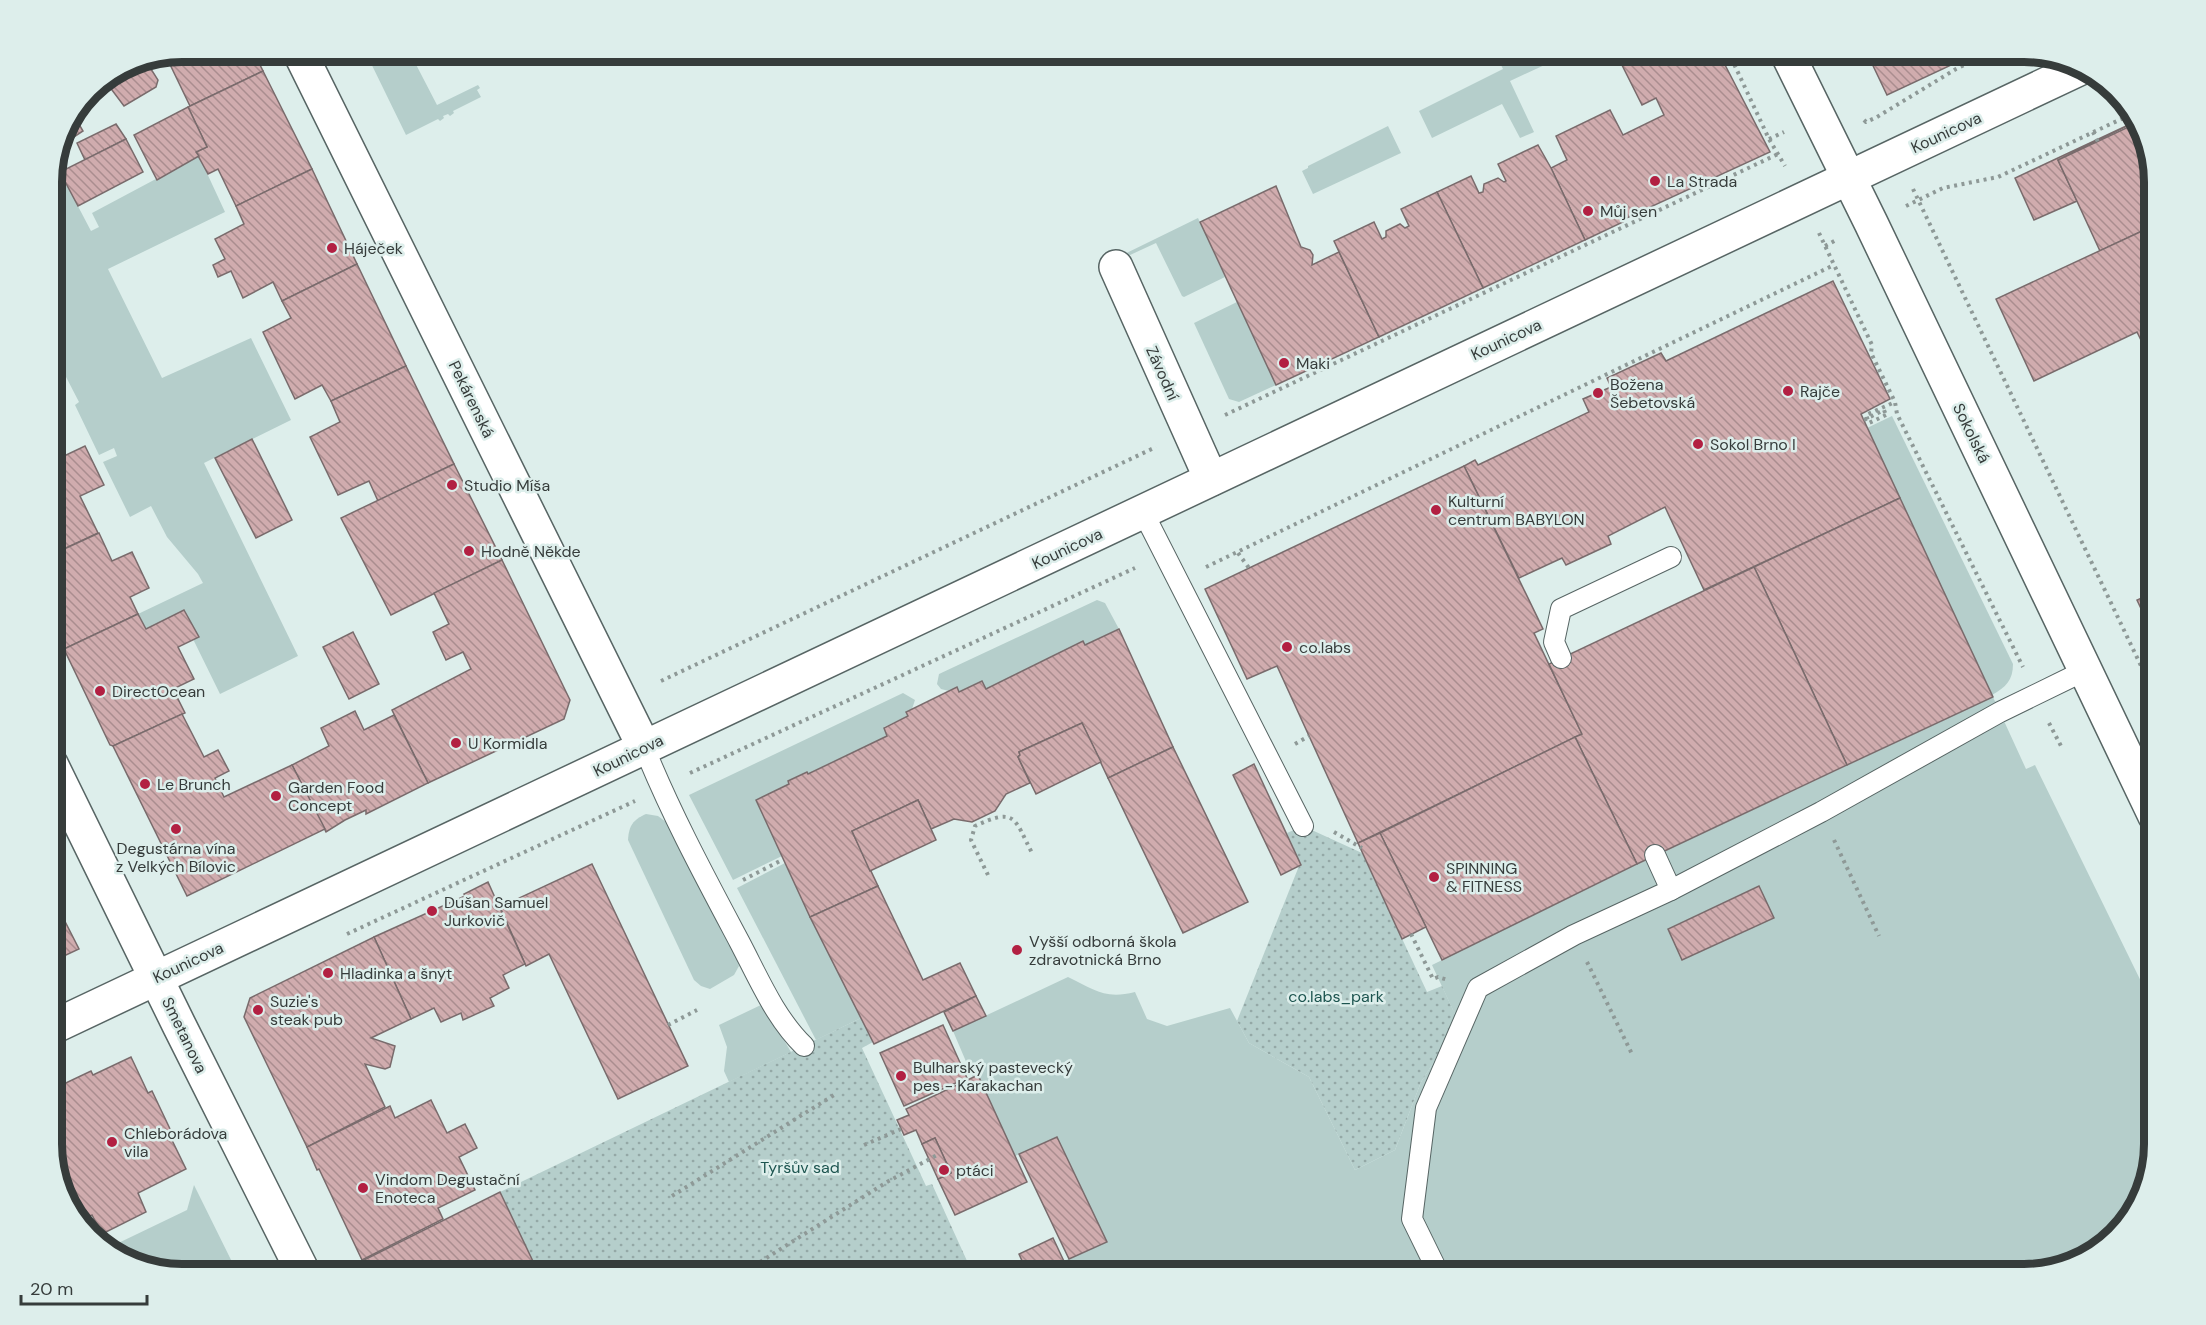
<svg xmlns="http://www.w3.org/2000/svg" width="2206" height="1325" viewBox="0 0 2206 1325" font-family="'DM Sans',sans-serif">
  <style>
    .green { fill: #b5cecb }
    .park { fill: url(#park-dots) }
    .building { fill: url(#building-back-hatch); stroke: #796b6c; stroke-width: 1.5 }
    .lines { fill: none; stroke-linecap: round; stroke-linejoin: round }
    .service-casing { stroke: #576564; stroke-width: 22 }
    .minor-casing { stroke: #576564; stroke-width: 36 }
    .tertiary-casing { stroke: #576564; stroke-width: 36 }
    .path { stroke: #8e9997; stroke-width: 4; stroke-dasharray: 3 4.5; stroke-linecap: butt }
    .service { stroke: #fff; stroke-width: 20 }
    .minor { stroke: #fff; stroke-width: 33 }
    .tertiary { stroke: #fff; stroke-width: 33 }
    .poi-dot { fill: #b22042; stroke: #ddeeeb; stroke-width: 2 }
    .labels { text-anchor: middle; stroke-width: 5; stroke-linejoin: round; paint-order: stroke }
    .street-label { font-size: 16px; fill: #363c3b; stroke: #ddeeeb }
    .poi-label { font-size: 16px; fill: #363c3b; stroke: #ddeeeb; text-anchor: start }
    .park-label { font-size: 16px; fill: #1c544f; stroke: #ddeeeb }
    .rim { fill: none; stroke: #363c3b; stroke-width: 8 }
  </style>
  <defs>
    <pattern id="park-dots" width="8" height="8" patternUnits="userSpaceOnUse" patternTransform="scale(1.5)"><rect width="8" height="8" fill="#b5cecb"/><path d="M2 2h.1M6 6h.1" fill="none" stroke="#94a8a6" stroke-width="1.8" stroke-linecap="round"/></pattern>
    <pattern id="building-back-hatch" width="6" height="6" patternUnits="userSpaceOnUse" patternTransform="scale(1.5)"><rect width="6" height="6" fill="#d0acae"/><path d="M-1 5l2 2M0 0l6 6M5-1l2 2" fill="none" stroke="#aa8d8f"/></pattern>
  </defs>
  <rect width="100%" height="100%" fill="#ddeeeb"/>
  <!-- green -->
  <g class="green">
    <path d="M365 51H409L437 105 478 85 480 88 477 90 481 97 453 111 454 113 450 116 448 114 443 116 444 118 440 121 438 119 406 135Z"/>
    <path d="M1494 51H1575L1510 81 1534 132 1532 133 1520 138 1502 104 1432 138 1419 111 1503 69Z"/>
    <path d="M1388 126 1401 153 1313 194 1302 171 1308 168V166Z"/>
    <path d="M199 156 225 212 108 269 162 378 251 338 291 420 204 463 298 656 220 694 193 639 199 637 184 610 146 629 138 614 203 583 198 574 167 537 151 506 130 517 103 462 117 456 114 448 99 455 75 405 79 402 51 348V315L59 311 51 295V176L60 172 91 231 99 227 92 213Z"/>
    <path d="M1198 218 1225 277 1184 297 1182 296 1156 243 1102 268V265Z"/>
    <path d="M1237 302 1276 385 1239 402 1229 399 1194 323Z"/>
    <path d="M1892 416 2013 664C2013 680 2006 687 1992 695L1867 428Z"/>
    <path d="M1097 600 1105 603 1119 629 1085 645 1083 642 986 689 982 681 959 692 957 687 949 691 941 689 937 684 939 674Z"/>
    <path d="M903 693 915 700 912 709 906 712 908 716 884 727 887 736 808 774 807 772 788 781 789 784 757 800 782 856 733 880 689 795Z"/>
    <path d="M1993 697 2026 769 2035 765 2155 1010V1144L2137 1209 2090 1256 2025 1274H1070L1064 1261 1106 1242 1057 1137 1015 1156 973 1078 953 1031 1068 977C1094 989 1104 1000 1135 992L1147 1019 1167 1026 1230 1008 1249 1043 1309 1077 1355 1170 1395 1150 1421 1082 1459 1023 1432 965 1637 864Z"/>
    <path d="M646 814 658 816 666 822 735 953 739 966 734 975 710 989 701 986 694 980 628 840C629 825 633 820 646 814Z"/>
    <path d="M785 863 861 1018 816 1040 737 888Z"/>
    <path d="M763 1004 791 1052 729 1082 724 1071 727 1047 719 1025Z"/>
    <path d="M194 1185 238 1274H182L116 1256 108 1248 187 1210Z"/>
  </g>
  <!-- park -->
  <g class="park">
    <path d="M1303 826 1362 853 1427 992 1442 986 1459 1023 1421 1082 1395 1150 1355 1170 1309 1077 1249 1043 1237 1021 1299 866 1301 865 1287 833Z"/>
    <path d="M861 1018 873 1042 862 1048 926 1186 932 1184 973 1274H539L500 1192Z"/>
  </g>
  <!-- building -->
  <g class="building">
    <path d="M182 51H253L263 71 190 106 165 54Z"/>
    <path d="M1627 51H1651L1632 61Z"/>
    <path d="M1651 51H1721L1725 59 1723 61 1770 152 1622 220 1623 222 1585 240 1551 168 1567 160 1556 136 1610 110 1623 135 1664 115 1656 98 1642 105 1622 65Z"/>
    <path d="M1866 51H1958L1962 60 1887 95Z"/>
    <path d="M144 58 158 80 156 87 124 106 106 82 95 89 94 86 132 61Z"/>
    <path d="M263 71 312 169 236 206 218 169 208 174 196 152 207 147 188 107Z"/>
    <path d="M188 107 207 147 196 152 199 156 157 180 134 135Z"/>
    <path d="M73 114 83 131 57 148 61 131Z"/>
    <path d="M2139 120 2058 160 2077 201 2034 220 2015 178Z"/>
    <path d="M2139 122 2155 173V225L2100 251 2058 160Z"/>
    <path d="M116 124 126 139 85 160 77 143Z"/>
    <path d="M126 139 143 172 78 206 60 172Z"/>
    <path d="M1538 145 1551 168 1585 240 1483 288 1437 192 1471 176 1479 193 1483 192 1484 184 1498 178 1504 182 1506 181 1498 164Z"/>
    <path d="M312 169 357 264 282 301 273 282 243 298 231 271 218 277 213 265 225 259 215 239 244 224 236 206Z"/>
    <path d="M1276 186 1301 247 1310 250 1313 255 1312 265 1339 252 1379 337 1276 385 1200 222Z"/>
    <path d="M1437 192 1483 288 1379 337 1334 241 1374 222 1382 239 1386 237V231L1400 224 1405 228 1409 226 1401 209Z"/>
    <path d="M2155 225V369L2137 332 2034 381 1996 299Z"/>
    <path d="M357 264 406 366 331 401 322 385 295 399 263 332 291 318 282 301Z"/>
    <path d="M1833 281 1890 399 1861 414 1900 498 1704 590 1665 507 1608 536 1611 544 1566 565 1562 558 1519 578 1464 466 1475 460 1478 465 1589 412 1583 399 1611 387 1607 378 1661 353 1666 361Z"/>
    <path d="M406 366 454 464 378 501 369 481 338 495 310 437 340 422 331 401Z"/>
    <path d="M51 435 62 457 85 446 104 485 80 496 98 533 51 555Z"/>
    <path d="M252 439 292 520 256 538 215 458Z"/>
    <path d="M454 464 502 560 391 615 341 518Z"/>
    <path d="M1464 466 1543 629 1534 633 1582 734 1358 843 1277 666 1247 679 1205 589Z"/>
    <path d="M1900 498 1993 697 1847 765 1754 567Z"/>
    <path d="M99 533 112 561 132 552 149 588 130 597 138 614 64 649 51 623V555Z"/>
    <path d="M502 560 570 700 564 719 428 783 392 710 471 669 463 652 446 660 433 632 449 624 434 593Z"/>
    <path d="M1754 567 1847 765 1637 864 1575 737 1582 734 1549 664Z"/>
    <path d="M2155 592V638L2137 600Z"/>
    <path d="M184 610 199 637 178 647 194 679 173 689 185 713 113 746 110 745 64 649 138 614 146 629Z"/>
    <path d="M1119 629 1173 747 1108 778 1082 723 1019 752 1020 755 1018 757 1030 783 1006 794 995 811 972 822 954 819 931 829 918 800 852 831 878 886 810 917 756 800 789 784 788 781 807 772 808 774 887 736 884 728 908 716 906 712 957 687 959 692 982 681 986 689 1083 641 1085 645Z"/>
    <path d="M353 632 379 684 349 699 323 647Z"/>
    <path d="M355 711 364 730 394 715 428 783 366 814V810L345 820 326 832 292 765 329 746 321 728Z"/>
    <path d="M182 714 204 757 218 750 229 771 215 778 224 797 292 765 325 829 187 896 113 746Z"/>
    <path d="M1082 723 1101 762 1036 794 1018 757 1020 755 1019 752Z"/>
    <path d="M1575 737 1637 864 1442 960 1380 833Z"/>
    <path d="M1173 747 1248 902 1183 933 1108 778Z"/>
    <path d="M1254 764 1301 865 1281 875 1233 775Z"/>
    <path d="M918 800 936 840 870 871 852 831Z"/>
    <path d="M1380 833 1426 927 1402 939 1358 843Z"/>
    <path d="M592 864 688 1066 618 1099 549 954 526 966 500 907Z"/>
    <path d="M488 882 525 964 503 975 509 988 490 998 494 1006 463 1020 461 1013 441 1022 434 1008 411 1019 374 937 465 896 464 894Z"/>
    <path d="M878 886 923 980 960 963 976 996 874 1044 810 917Z"/>
    <path d="M1759 886 1774 918 1682 960 1668 929Z"/>
    <path d="M51 894 79 949 51 962Z"/>
    <path d="M374 937 411 1019 371 1038 395 1046 390 1067 385 1069 365 1064 385 1107 307 1147 244 1017 250 998Z"/>
    <path d="M976 996 986 1016 953 1031 944 1012Z"/>
    <path d="M943 1025 967 1078 904 1106 880 1053Z"/>
    <path d="M131 1057 148 1093 152 1091 171 1131 168 1132 186 1169 138 1193 146 1212 102 1234 92 1215 81 1221 69 1209 51 1152V1090L91 1071 93 1075Z"/>
    <path d="M978 1075 1027 1182 955 1215 938 1179 951 1173 935 1138 922 1144 916 1130 904 1135 897 1120 909 1115 906 1109Z"/>
    <path d="M431 1100 447 1133 465 1124 477 1148 459 1157 475 1190 438 1208 443 1219 362 1260 319 1169 317 1170 307 1147 390 1106 395 1118Z"/>
    <path d="M1057 1137 1107 1242 1069 1259 1019 1154Z"/>
    <path d="M935 1138 951 1173 938 1179 922 1144Z"/>
    <path d="M500 1192 539 1274H370L364 1260Z"/>
    <path d="M1053 1238 1070 1274H998L1023 1263 1019 1254Z"/>
  </g>
  <g class="lines">
    <!-- service casing -->
    <g class="service-casing">
      <g id="service">
        <path d="M1143 512 1303 826"/>
        <path d="M1561 658 1554 642 1561 609 1671 557"/>
        <path d="M644 747C671 814 705 877 739 941 758 977 775 1018 804 1046"/>
        <path d="M1655 855 1671 890"/>
        <path d="M1439 1274 1412 1219 1426 1108 1478 988 1574 935 1671 890 1821 812 2000 712 2086 670"/>
      </g>
    </g>
    <!-- minor casing -->
    <g class="minor-casing">
      <g id="minor">
        <path d="M299 51 644 747"/>
        <path d="M1786 51 1871 223 2155 816"/>
        <path d="M1116 267 1211 479"/>
        <path d="M51 764 179 1025 304 1274"/>
      </g>
    </g>
    <!-- tertiary casing -->
    <g class="tertiary-casing">
      <path id="tertiary" d="M51 1028 2083 67"/>
    </g>
    <!-- path -->
    <g class="path">
      <path d="M1728 51 1769 139 1785 166"/>
      <path d="M1864 120 1866 122 1877 117 1956 69 1994 51"/>
      <path d="M2093 132 2098 142"/>
      <path d="M1769 139 1784 132"/>
      <path d="M1913 189 2155 695"/>
      <path d="M1906 206 1943 188 1998 177 2134 113"/>
      <path d="M1819 233 1872 345 1871 353 1895 402 1897 414 2023 667"/>
      <path d="M1825 246 1838 239"/>
      <path d="M1225 415 1778 154"/>
      <path d="M1886 415 1869 423 1866 415 1895 402"/>
      <path d="M1864 420 1884 410 1886 415"/>
      <path d="M1238 553 1249 568"/>
      <path d="M1206 567 1834 265"/>
      <path d="M661 681 1156 447"/>
      <path d="M2049 723 2061 746"/>
      <path d="M1295 744 1309 736"/>
      <path d="M690 773 1135 568"/>
      <path d="M1334 832 1362 848"/>
      <path d="M1834 840 1879 936"/>
      <path d="M988 875 971 840 975 826C1016 807 1014 818 1032 853"/>
      <path d="M743 880 782 860"/>
      <path d="M347 934 635 801"/>
      <path d="M1411 934 1433 979 1438 977 1448 980"/>
      <path d="M1587 962 1633 1056"/>
      <path d="M668 1025 697 1010"/>
      <path d="M864 1145 901 1129"/>
      <path d="M672 1196 834 1095"/>
      <path d="M741 1274 887 1182 937 1155"/>
    </g>
    <!-- service -->
    <use href="#service" class="service"/>
    <!-- minor -->
    <use href="#minor" class="minor"/>
    <!-- tertiary -->
    <use href="#tertiary" class="tertiary"/>
  </g>
  <!-- markers -->
  <g class="poi-dot">
    <circle cx="1655" cy="181" r="6"/>
    <circle cx="1588" cy="211" r="6"/>
    <circle cx="332" cy="248" r="6"/>
    <circle cx="1284" cy="363" r="6"/>
    <circle cx="1788" cy="391" r="6"/>
    <circle cx="1598" cy="393" r="6"/>
    <circle cx="1698" cy="444" r="6"/>
    <circle cx="452" cy="485" r="6"/>
    <circle cx="1436" cy="510" r="6"/>
    <circle cx="469" cy="551" r="6"/>
    <circle cx="1287" cy="647" r="6"/>
    <circle cx="100" cy="691" r="6"/>
    <circle cx="456" cy="743" r="6"/>
    <circle cx="145" cy="784" r="6"/>
    <circle cx="276" cy="796" r="6"/>
    <circle cx="176" cy="829" r="6"/>
    <circle cx="1434" cy="877" r="6"/>
    <circle cx="432" cy="911" r="6"/>
    <circle cx="1017" cy="950" r="6"/>
    <circle cx="328" cy="973" r="6"/>
    <circle cx="258" cy="1010" r="6"/>
    <circle cx="901" cy="1076" r="6"/>
    <circle cx="112" cy="1142" r="6"/>
    <circle cx="944" cy="1170" r="6"/>
    <circle cx="363" cy="1188" r="6"/>
  </g>
  <g class="labels">
    <!-- street labels -->
    <g class="street-label">
      <text transform="translate(1946 132) rotate(-25)" y="6">Kounicova</text>
      <text transform="translate(1506 339) rotate(-25)" y="6">Kounicova</text>
      <text transform="translate(1163 373) rotate(66)" y="6">Závodní</text>
      <text transform="translate(472 399) rotate(64)" y="6">Pekárenská</text>
      <text transform="translate(1972 433) rotate(64)" y="6">Sokolská</text>
      <text transform="translate(1067 548) rotate(-25)" y="6">Kounicova</text>
      <text transform="translate(628 755) rotate(-26)" y="6">Kounicova</text>
      <text transform="translate(188 962) rotate(-25)" y="6">Kounicova</text>
      <text transform="translate(185 1035) rotate(64)" y="6">Smetanova</text>
    </g>
    <!-- poi labels -->
    <g class="poi-label">
      <text x="1667" y="187">La Strada</text>
      <text x="1600" y="217">Můj sen</text>
      <text x="344" y="254">Háječek</text>
      <text x="1296" y="369">Maki</text>
      <text x="1610" y="390">Božena<tspan x="1610" dy="18">Šebetovská</tspan></text>
      <text x="1800" y="397">Rajče</text>
      <text x="1710" y="450">Sokol Brno I</text>
      <text x="464" y="491">Studio Míša</text>
      <text x="1448" y="507">Kulturní<tspan x="1448" dy="18">centrum BABYLON</tspan></text>
      <text x="481" y="557">Hodně Někde</text>
      <text x="1299" y="653">co.labs</text>
      <text x="112" y="697">DirectOcean</text>
      <text x="468" y="749">U Kormidla</text>
      <text x="157" y="790">Le Brunch</text>
      <text x="288" y="793">Garden Food<tspan x="288" dy="18">Concept</tspan></text>
      <text x="176" y="854" text-anchor="middle">Degustárna vína<tspan x="176" dy="18">z Velkých Bílovic</tspan></text>
      <text x="1446" y="874">SPINNING<tspan x="1446" dy="18">&amp; FITNESS</tspan></text>
      <text x="444" y="908">Dušan Samuel<tspan x="444" dy="18">Jurkovič</tspan></text>
      <text x="1029" y="947">Vyšší odborná škola<tspan x="1029" dy="18">zdravotnická Brno</tspan></text>
      <text x="340" y="979">Hladinka a šnyt</text>
      <text x="270" y="1007">Suzie's<tspan x="270" dy="18">steak pub</tspan></text>
      <text x="913" y="1073">Bulharský pastevecký<tspan x="913" dy="18">pes - Karakachan</tspan></text>
      <text x="124" y="1139">Chleborádova<tspan x="124" dy="18">vila</tspan></text>
      <text x="956" y="1176">ptáci</text>
      <text x="375" y="1185">Vindom Degustační<tspan x="375" dy="18">Enoteca</tspan></text>
    </g>
    <!-- park labels -->
    <g class="park-label">
      <text x="1336" y="1002">co.labs_park</text>
      <text x="800" y="1173">Tyršův sad</text>
    </g>
  </g>
  <!-- crop -->
  <path d="M0 0H2206V1325H0ZM182 62H2024A120 120 0 0 1 2144 182V1144A120 120 0 0 1 2024 1264H182A120 120 0 0 1 62 1144V182A120 120 0 0 1 182 62Z" fill="#ddeeeb" fill-rule="evenodd"/>
  <path class="rim" d="M182 62H2024A120 120 0 0 1 2144 182V1144A120 120 0 0 1 2024 1264H182A120 120 0 0 1 62 1144V182A120 120 0 0 1 182 62Z"/>
  <!-- scale -->
  <path d="M21 1295v9h126v-9" fill="none" stroke="#363c3b" stroke-width="3"/>
  <text x="30" y="1295" font-size="18" fill="#363c3b" stroke="#ddeeeb" stroke-width="4.5" paint-order="stroke">20 m</text>
</svg>
